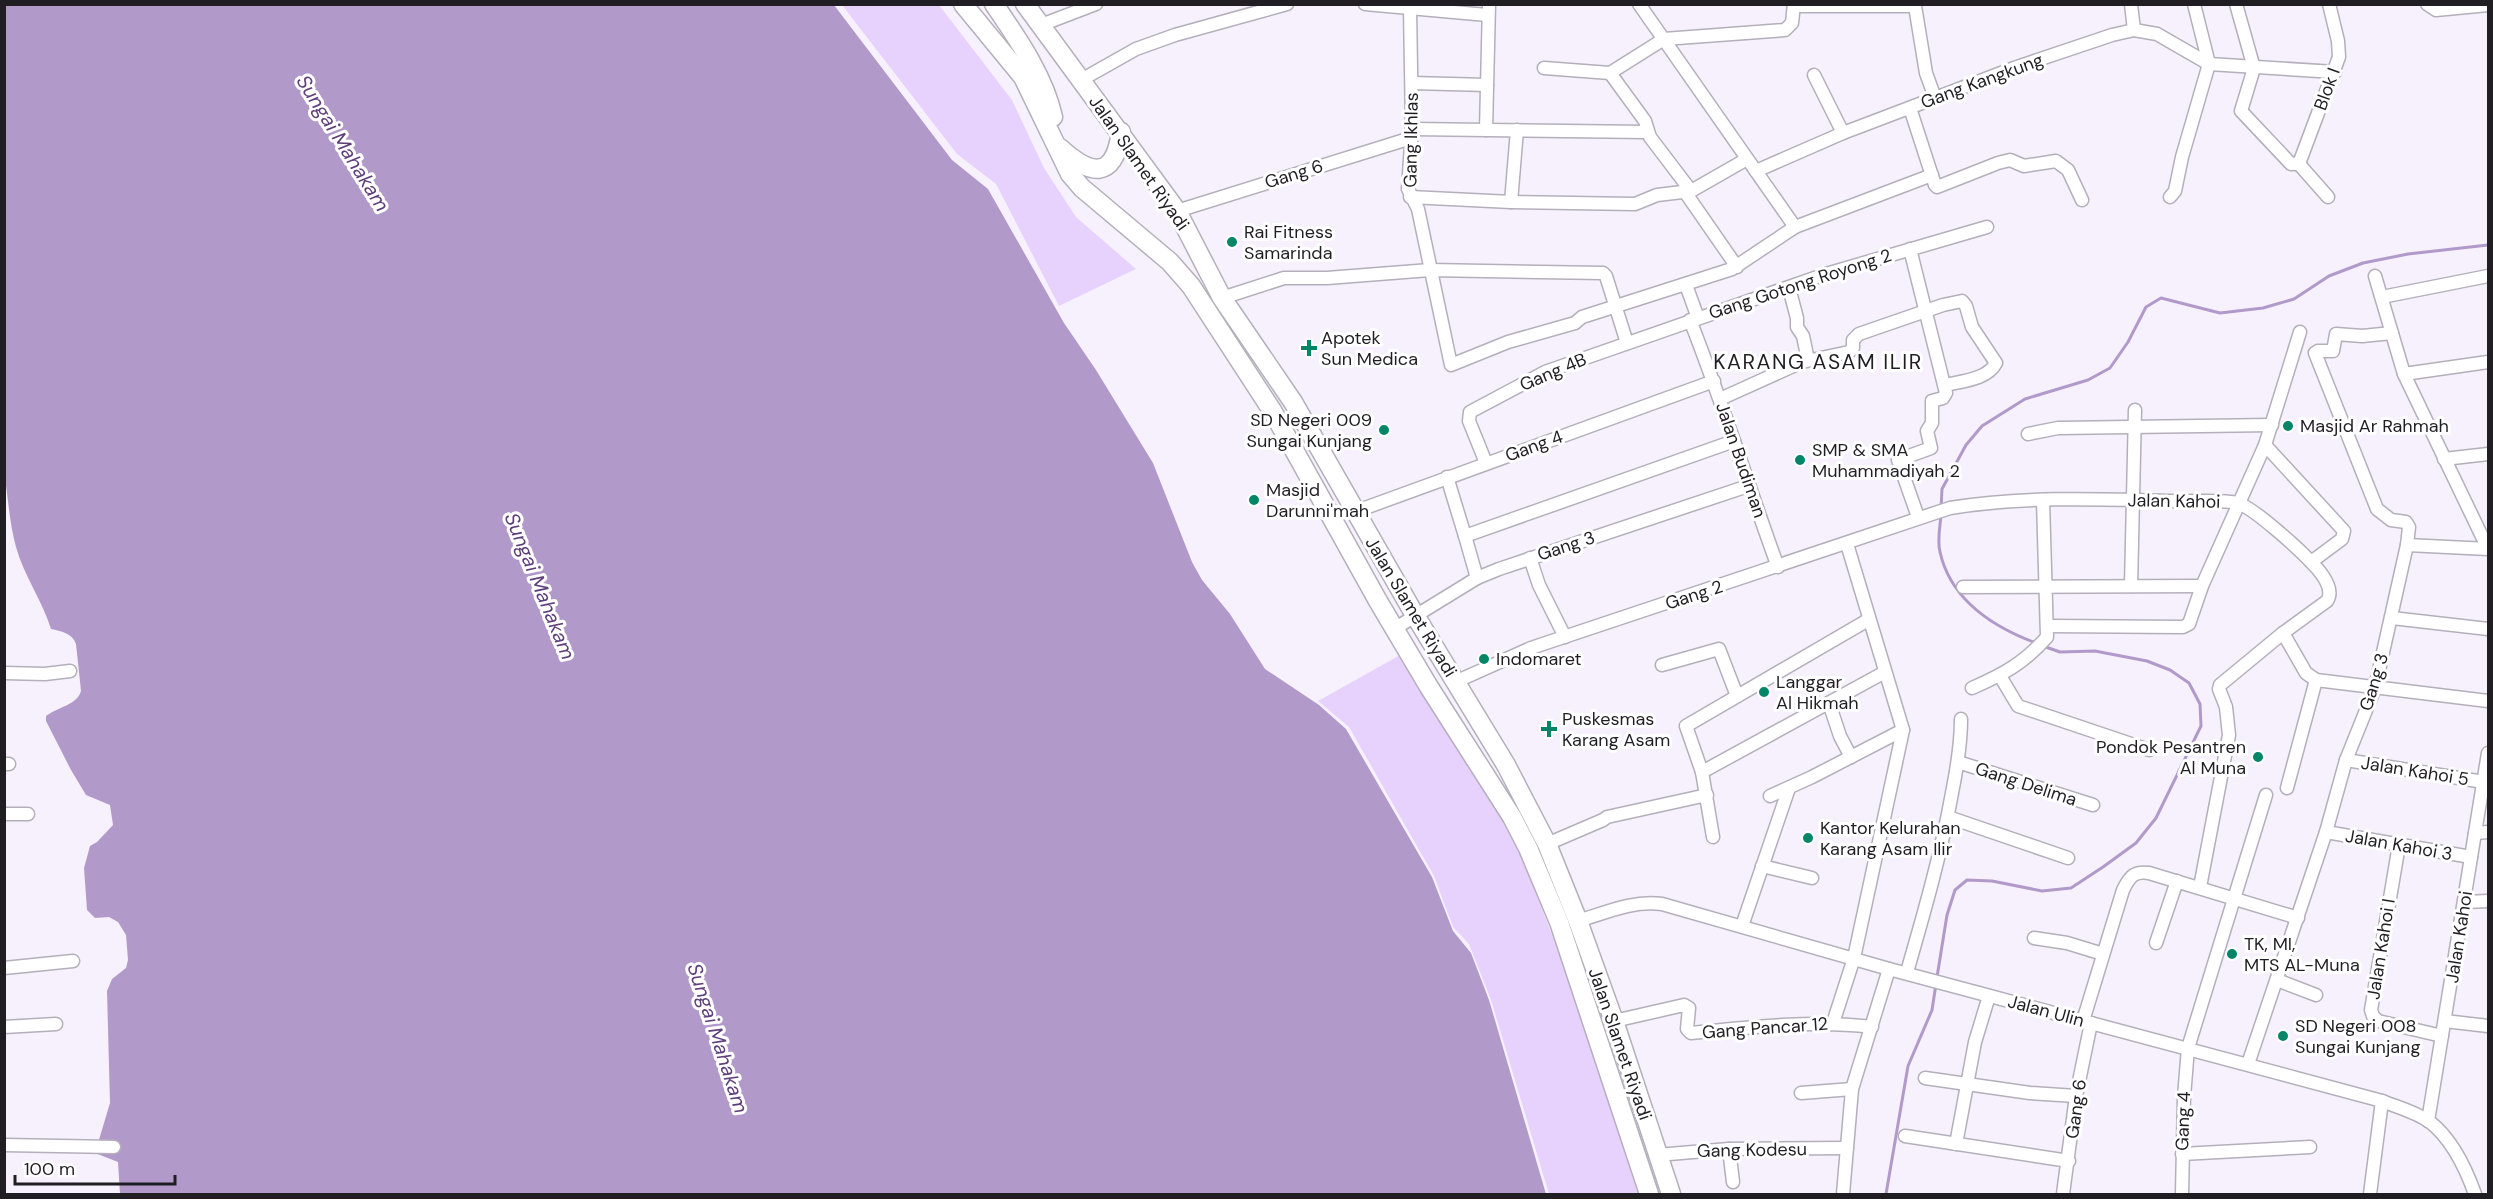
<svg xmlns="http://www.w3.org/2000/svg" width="2493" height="1199" viewBox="0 0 2493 1199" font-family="'DM Sans',sans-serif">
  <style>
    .green { fill: #e7d2fe }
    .water { fill: #b19aca }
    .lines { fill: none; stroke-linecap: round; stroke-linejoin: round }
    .stream { stroke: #b19aca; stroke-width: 3 }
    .minor-casing { stroke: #b4afbb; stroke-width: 15 }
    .highway-casing { stroke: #b4afbb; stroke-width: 21 }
    .minor { stroke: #fff; stroke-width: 12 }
    .highway { stroke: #fff; stroke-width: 18 }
    .poi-dot { fill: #038567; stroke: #fff; stroke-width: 2 }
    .labels { text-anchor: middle; stroke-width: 6; stroke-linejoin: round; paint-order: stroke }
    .street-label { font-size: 18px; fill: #201e23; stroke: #fff }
    .poi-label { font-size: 18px; fill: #201e23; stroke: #fff; text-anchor: start }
    .water-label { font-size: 20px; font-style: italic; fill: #5e3e7c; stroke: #fff }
    .quarter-label { font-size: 21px; letter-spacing: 1.5px; fill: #201e23; stroke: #fff }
  </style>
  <rect width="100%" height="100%" fill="#f7f1fe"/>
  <!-- green -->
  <g class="green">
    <path d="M842 5H939L1012 100 1044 168 1076 217 1136 269 1059 306 996 184 957 154Z"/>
    <path d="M1402 654 1510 828 1564 965 1638 1194H1549L1491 1000 1469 944 1453 927 1434 876 1349 727 1318 701Z"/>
  </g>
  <!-- water -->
  <path class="water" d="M4 5H834L952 160 988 189 1064 323 1096 370 1153 463 1192 562 1202 580 1230 614 1265 669 1319 705 1346 729 1432 877 1453 931 1471 953 1489 1000 1546 1194H120L118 1162 95 1153 110 1103 107 991 112 979 126 968 128 960 126 935 118 922 109 917 95 918 87 910 84 868 90 846 97 842 113 825 110 805 86 795 71 770 46 721V716C58 707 77 705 81 691L76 644C72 633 61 631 51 629 42 600 24 576 16 547 10 525 8 500 5 477Z"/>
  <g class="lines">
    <!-- stream -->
    <g class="stream">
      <path d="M1941 509 1942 489 1966 445 1982 426 2025 399 2088 380 2110 368 2128 342 2146 307 2161 298 2220 313 2263 308 2294 299 2329 276 2363 263 2408 254 2488 245"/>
      <path d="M1941 515C1940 527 1937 541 1940 552 1951 601 1993 627 2036 643"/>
      <path d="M1937 977 1947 915 1955 890 1967 880 1992 881 2042 891 2071 888 2103 867 2136 843 2156 818 2201 726 2200 704 2189 683 2170 670 2147 661 2095 651 2060 652 2043 646"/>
      <path d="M1886 1194 1908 1066 1932 1010 1936 984"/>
    </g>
    <!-- minor casing -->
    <g class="minor-casing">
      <g id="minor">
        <path d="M1365 4 1487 15"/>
        <path d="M2131 4 2134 30"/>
        <path d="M2236 4 2254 68 2241 111 2291 164H2296L2300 161 2339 57 2338 41 2329 4"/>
        <path d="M2427 4 2436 10 2488 5"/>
        <path d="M1794 6H1915L1926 73 1935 98"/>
        <path d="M1410 8 1412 129 1408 189 1418 209 1451 365 1508 342 1575 323 1582 317 1732 269 1795 227 1639 4"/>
        <path d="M1041 25 1096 4"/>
        <path d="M1544 68 1610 73 1645 121 1650 137 1691 191"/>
        <path d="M1610 73 1664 39 1785 30 1792 23 1794 4"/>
        <path d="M1814 75 1843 133"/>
        <path d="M1081 80 1136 49 1175 35 1287 4"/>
        <path d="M1412 83 1487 85"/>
        <path d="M1910 108 1935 185 1937 187 1998 163 2010 160 2024 166 2056 161 2068 170 2082 200"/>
        <path d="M1412 129 1647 132"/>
        <path d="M1486 130 1489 4"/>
        <path d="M2298 163 2328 197"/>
        <path d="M1756 171 1843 133 2014 68 2112 35 2134 30 2157 34 2209 64 2335 72"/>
        <path d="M1685 192 1737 267"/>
        <path d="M1410 197 1511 202 1635 204 1657 195 1691 191 1747 159"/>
        <path d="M2170 197 2175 191 2182 157 2209 64 2194 4"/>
        <path d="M1511 202 1517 130"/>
        <path d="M1177 211 1411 138"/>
        <path d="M1795 227 1932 175"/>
        <path d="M1910 249 1946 393 1943 398 1932 401V423L1927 431 1931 448 1898 460 1918 517"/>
        <path d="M2375 276 2404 374 2488 549 2407 545"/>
        <path d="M1686 285 1698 318"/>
        <path d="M1789 288 1797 318V327L1803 336 1808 360"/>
        <path d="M2382 297 2488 276"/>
        <path d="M1222 298 1284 278H1327L1430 270 1603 273 1606 276 1627 343"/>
        <path d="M1690 320C1722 401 1748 485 1778 567"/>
        <path d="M2404 374 2488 362"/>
        <path d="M1720 399 1802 362 1849 352 1853 348V340L1859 334 1943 305 1962 301 1966 306 1972 327 1996 363C1987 380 1961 381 1945 385"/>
        <path d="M2028 434 2058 428 2272 425"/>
        <path d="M2265 445 2344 531 2342 539 2311 562"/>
        <path d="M2444 459 2488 454"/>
        <path d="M1486 463 1469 421 1470 412 1545 372 1826 274 1987 227"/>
        <path d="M1447 477 1465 536"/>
        <path d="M1354 512 1714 381"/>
        <path d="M1530 558 1539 585 1565 637"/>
        <path d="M1477 578 1465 536 1734 441"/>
        <path d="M2131 586 2135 410"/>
        <path d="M1963 587 2202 586"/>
        <path d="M2392 618 2488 629"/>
        <path d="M2048 626 2183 627 2189 624 2202 586 2265 445 2300 332"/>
        <path d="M1394 629 1477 578 1499 569 1748 486"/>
        <path d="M2283 633 2306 673 2316 680 2488 701"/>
        <path d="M1662 665 1719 649 1737 696"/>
        <path d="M4 673 45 674 70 671"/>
        <path d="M2000 676 2018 706 2149 750"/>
        <path d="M1455 682 1531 648 1950 508C2023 496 2100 499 2173 501 2190 502 2223 499 2237 503 2252 506 2300 550 2312 563 2321 572 2335 589 2327 601L2283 633 2220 685 2219 689 2226 707 2229 735 2200 887"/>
        <path d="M1972 688C2004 674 2024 663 2047 637L2043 501"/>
        <path d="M1829 703 1840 736 1851 757"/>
        <path d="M2346 760 2484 782"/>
        <path d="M1958 762 2093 805"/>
        <path d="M4 764H9"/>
        <path d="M1702 772 1885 672"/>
        <path d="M2287 788 2316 680"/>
        <path d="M1770 796 1812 777 1903 730"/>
        <path d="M4 814H28"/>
        <path d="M1948 817 2068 858"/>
        <path d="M2326 832 2471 857"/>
        <path d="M2475 833 2488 832"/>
        <path d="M1713 837 1702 772 1686 726 1868 620"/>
        <path d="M1547 844 1603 820 1607 817 1707 795"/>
        <path d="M2399 845 2371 1010 2373 1016 2378 1021 2442 1036"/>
        <path d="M1762 866 1812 878"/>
        <path d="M2465 902 2488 901"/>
        <path d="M1578 921C1605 913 1632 900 1662 904L1889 969 2382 1101C2397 1107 2416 1112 2430 1122 2452 1139 2466 1169 2475 1194"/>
        <path d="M1742 926 1789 788"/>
        <path d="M2034 938 2067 943 2103 954"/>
        <path d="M2156 943 2177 881"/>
        <path d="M4 968 73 961"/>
        <path d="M1907 972C1924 913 1941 854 1952 793 1957 768 1961 745 1961 719"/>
        <path d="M2277 980 2316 995"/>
        <path d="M1614 1021 1684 1005 1689 1008 1687 1029 1691 1033C1751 1027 1811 1020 1872 1027"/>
        <path d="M2083 1021 2123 890C2130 876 2134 871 2149 873L2298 918"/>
        <path d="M2445 1021 2488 1026"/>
        <path d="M1833 1023 1854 958 1903 730 1847 544"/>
        <path d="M4 1027 56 1024"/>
        <path d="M2248 1064 2326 832 2346 760 2375 688 2407 545 2409 527 2406 522 2391 520 2377 509 2315 353 2318 351H2333L2336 334 2362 336 2392 333"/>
        <path d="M1925 1078 2030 1093 2076 1096"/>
        <path d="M1801 1093 1852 1089"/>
        <path d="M2428 1121 2488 753"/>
        <path d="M1905 1136 2069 1161"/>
        <path d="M1956 1144 1975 1042 1989 996"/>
        <path d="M4 1145 114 1147"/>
        <path d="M1729 1149 1733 1182"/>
        <path d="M2182 1154 2310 1147"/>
        <path d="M1657 1155 1729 1149 1847 1148"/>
        <path d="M1843 1194 1852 1089 1889 969"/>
        <path d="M2063 1194 2076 1096 2091 1023"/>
        <path d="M2182 1194 2184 1097 2188 1048 2266 795"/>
        <path d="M2370 1194 2382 1101"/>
      </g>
    </g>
    <!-- highway casing -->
    <g class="highway-casing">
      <g id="highway">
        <path d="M963 4 1023 77 1070 174 1082 188 1170 262 1191 286 1273 412 1378 601 1429 687 1512 817 1528 848 1559 922 1649 1194"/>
        <path d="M994 4C1017 38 1044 76 1053 117"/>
        <path d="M1025 4 1177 211 1222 298 1293 402 1416 617 1506 765 1547 844 1578 921 1614 1021 1671 1194"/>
        <path d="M1060 148C1091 176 1114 180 1121 132"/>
      </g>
    </g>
    <!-- minor -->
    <use href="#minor" class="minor"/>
    <!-- highway -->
    <use href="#highway" class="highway"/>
  </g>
  <!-- markers -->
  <g class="poi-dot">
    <circle cx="1232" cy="242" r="6"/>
    <path d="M1306 339h6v6h6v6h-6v6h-6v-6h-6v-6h6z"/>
    <circle cx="2288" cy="426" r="6"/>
    <circle cx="1384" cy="430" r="6"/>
    <circle cx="1800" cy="460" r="6"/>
    <circle cx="1254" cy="500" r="6"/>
    <circle cx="1484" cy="659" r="6"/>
    <circle cx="1764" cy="692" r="6"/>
    <path d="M1546 720h6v6h6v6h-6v6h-6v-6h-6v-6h6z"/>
    <circle cx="2258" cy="757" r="6"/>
    <circle cx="1808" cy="838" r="6"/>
    <circle cx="2232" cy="954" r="6"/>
    <circle cx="2283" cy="1036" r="6"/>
  </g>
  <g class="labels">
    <!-- street labels -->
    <g class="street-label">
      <text transform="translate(1982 81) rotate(-20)" y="6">Gang Kangkung</text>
      <text transform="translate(2327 89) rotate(-70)" y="6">Blok I</text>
      <text transform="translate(1411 140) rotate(-89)" y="6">Gang Ikhlas</text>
      <text transform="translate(1139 163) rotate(55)" y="6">Jalan Slamet Riyadi</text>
      <text transform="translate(1294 174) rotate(-17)" y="6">Gang 6</text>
      <text transform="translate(1800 284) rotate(-18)" y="6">Gang Gotong Royong 2</text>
      <text transform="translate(1553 372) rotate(-23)" y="6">Gang 4B</text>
      <text transform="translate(1534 446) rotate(-20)" y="6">Gang 4</text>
      <text transform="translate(1741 460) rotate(71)" y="6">Jalan Budiman</text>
      <text transform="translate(2174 501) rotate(1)" y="6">Jalan Kahoi</text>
      <text transform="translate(1566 546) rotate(-18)" y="6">Gang 3</text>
      <text transform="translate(1694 595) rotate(-18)" y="6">Gang 2</text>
      <text transform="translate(1411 607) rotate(59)" y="6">Jalan Slamet Riyadi</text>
      <text transform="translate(2374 682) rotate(-73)" y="6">Gang 3</text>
      <text transform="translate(2415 771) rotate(9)" y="6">Jalan Kahoi 5</text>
      <text transform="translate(2026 784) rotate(18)" y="6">Gang Delima</text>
      <text transform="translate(2399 845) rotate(10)" y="6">Jalan Kahoi 3</text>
      <text transform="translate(2459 937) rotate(-81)" y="6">Jalan Kahoi</text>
      <text transform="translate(2381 949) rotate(-81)" y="6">Jalan Kahoi I</text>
      <text transform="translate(2046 1011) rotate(15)" y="6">Jalan Ulin</text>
      <text transform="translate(1765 1028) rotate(-4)" y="6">Gang Pancar 12</text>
      <text transform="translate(1620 1044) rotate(71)" y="6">Jalan Slamet Riyadi</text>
      <text transform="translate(2076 1109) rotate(-82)" y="6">Gang 6</text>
      <text transform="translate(2183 1121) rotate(-88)" y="6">Gang 4</text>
      <text transform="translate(1752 1150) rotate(-1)" y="6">Gang Kodesu</text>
    </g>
    <!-- poi labels -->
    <g class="poi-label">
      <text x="1244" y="238">Rai Fitness<tspan x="1244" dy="21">Samarinda</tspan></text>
      <text x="1321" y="344">Apotek<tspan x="1321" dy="21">Sun Medica</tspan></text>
      <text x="1372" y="426" text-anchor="end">SD Negeri 009<tspan x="1372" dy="21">Sungai Kunjang</tspan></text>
      <text x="2300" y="432">Masjid Ar Rahmah</text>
      <text x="1812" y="456">SMP &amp; SMA<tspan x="1812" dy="21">Muhammadiyah 2</tspan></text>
      <text x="1266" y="496">Masjid<tspan x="1266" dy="21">Darunni'mah</tspan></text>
      <text x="1496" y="665">Indomaret</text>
      <text x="1776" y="688">Langgar<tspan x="1776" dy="21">Al Hikmah</tspan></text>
      <text x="1562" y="725">Puskesmas<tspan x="1562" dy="21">Karang Asam</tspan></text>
      <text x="2246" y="753" text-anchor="end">Pondok Pesantren<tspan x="2246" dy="21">Al Muna</tspan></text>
      <text x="1820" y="834">Kantor Kelurahan<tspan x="1820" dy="21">Karang Asam Ilir</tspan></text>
      <text x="2244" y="950">TK, MI,<tspan x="2244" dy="21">MTS AL-Muna</tspan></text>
      <text x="2295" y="1032">SD Negeri 008<tspan x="2295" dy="21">Sungai Kunjang</tspan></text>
    </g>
    <!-- water labels -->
    <g class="water-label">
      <text transform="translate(343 143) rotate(58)" y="7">Sungai Mahakam</text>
      <text transform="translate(540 586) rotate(68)" y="7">Sungai Mahakam</text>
      <text transform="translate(718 1038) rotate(72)" y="7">Sungai Mahakam</text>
    </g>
    <!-- quarter labels -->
    <g class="quarter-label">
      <text x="1818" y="369">KARANG ASAM ILIR</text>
    </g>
  </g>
  <!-- border -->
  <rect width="2493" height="1199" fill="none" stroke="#201e23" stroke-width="12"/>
  <!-- scale -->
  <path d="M15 1175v9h160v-9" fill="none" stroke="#201e23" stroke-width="3"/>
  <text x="24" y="1175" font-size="18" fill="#201e23" stroke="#ffffff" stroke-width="4.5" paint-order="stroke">100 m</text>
</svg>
